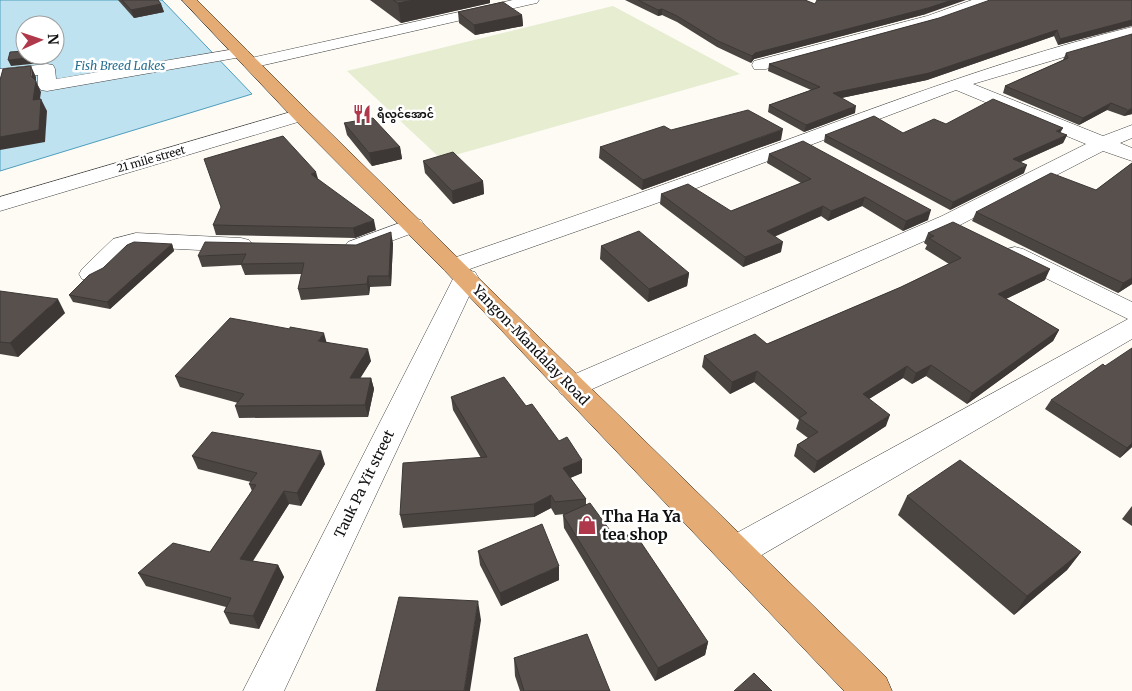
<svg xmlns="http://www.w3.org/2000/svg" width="1132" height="691" viewBox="0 0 1132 691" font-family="Merriweather,'Noto Sans Myanmar',serif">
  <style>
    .pitch { fill: #e6edd1 }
    .water { fill: #bee2ef; stroke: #4f9dbd; fill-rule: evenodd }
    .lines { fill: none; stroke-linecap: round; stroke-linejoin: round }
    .minor-casing { stroke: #434343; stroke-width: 1 }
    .tertiary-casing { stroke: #434343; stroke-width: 1 }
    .trunk-casing { stroke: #212121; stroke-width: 1 }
    .minor { fill: #fff; fill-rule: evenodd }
    .tertiary { fill: #fff; fill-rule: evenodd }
    .trunk { fill: #e4ac74; fill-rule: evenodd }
    .wall { fill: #4b4542 }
    .shaded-wall { fill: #3d3836 }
    .building { fill: #57504d; stroke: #3d3836 }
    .labels { text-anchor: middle; stroke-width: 5; stroke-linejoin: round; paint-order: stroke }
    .far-poi-label { font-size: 11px; font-weight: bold; fill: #101010; stroke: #fff; text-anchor: start }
    .far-street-label { font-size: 11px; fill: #101010; stroke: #fff }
    .far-water-label { font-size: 12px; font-style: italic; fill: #286f93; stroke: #fff }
    .street-label { font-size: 14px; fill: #101010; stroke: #fff }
    .near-poi-label { font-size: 16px; font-weight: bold; fill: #101010; stroke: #fff; text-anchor: start }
  </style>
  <rect width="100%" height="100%" fill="#fdfbf4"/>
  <!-- pitch -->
  <path class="pitch" d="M613 6 740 74 441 159 347 71Z"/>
  <!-- water -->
  <path class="water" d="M0 0H162L252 94 0 171ZM25 25H55V55H25Z"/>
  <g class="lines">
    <!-- minor casing -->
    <g class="minor-casing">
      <g id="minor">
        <path d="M513 0H539L537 3 532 4 251 68 245 67 243 63 245 59 251 58Z"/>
        <path d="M972 0H993L991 3 937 22 766 69H754L752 65 754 61 927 16Z"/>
        <path d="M1132 27V37L973 84 1103 136 1132 125V138L1120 143 1132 148V161L1103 151 958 226 581 394 571 397 561 394 556 387 561 380 942 216 1086 144 956 90 657 203 467 270 475 272 478 277 284 691H243L456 273 445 271 442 266 445 261C555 223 664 185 773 145 891 102 1009 57 1132 27Z"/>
        <path d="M241 48 247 50 249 53 247 56 47 91 41 90 38 86V75L0 79V69L47 64 53 65 55 69 56 79Z"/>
        <path d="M413 218 421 220 424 225 421 230 356 254 348 252 344 247 348 242Z"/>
        <path d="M136 233 241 238 249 240 253 245 249 250 241 252 137 247C114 253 110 286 82 279L79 274 82 269 113 239Z"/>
        <path d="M1015 247 1023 249 1132 302V339L748 563 735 567 722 563 717 552 722 541 1128 319 1007 259 1003 254 1007 249Z"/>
      </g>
    </g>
    <!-- tertiary casing -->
    <g class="tertiary-casing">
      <path id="tertiary" d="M301 109 308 111 310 115 308 119 0 211V197Z"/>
    </g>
    <!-- trunk casing -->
    <g class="trunk-casing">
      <path id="trunk" d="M182 0H197L308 111 886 677 892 691H844L445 271 294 119Z"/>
    </g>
    <!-- minor -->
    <use href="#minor" class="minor"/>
    <!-- tertiary -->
    <use href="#tertiary" class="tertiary"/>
    <!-- trunk -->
    <use href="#trunk" class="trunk"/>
  </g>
  <!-- wall -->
  <g class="wall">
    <path d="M118 0H158L161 4 164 12 134 18Z"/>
    <path d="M370 0H490V3L401 23Z"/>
    <path d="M625 0H805L815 4 926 14 754 59 751 63 717 47 677 22 662 15 658 16Z"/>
    <path d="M1132 0V26L1058 45 1054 36 927 80 841 98 855 113 804 132 768 112 769 105 811 90 768 71 769 64 939 18Z"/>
    <path d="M458 12 522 15 523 26 475 35 459 23Z"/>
    <path d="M1066 53 1132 114 1124 116 1107 110 1079 125 1003 93 1005 86 1063 60Z"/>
    <path d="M344 123 400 147 402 159 372 166 347 135Z"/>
    <path d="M946 124 1060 133 1067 135 1063 143 1020 162 1024 173 950 210 824 142 825 135 903 133Z"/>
    <path d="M671 130 781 140 642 190 599 158 600 147Z"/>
    <path d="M769 154 928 220 903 231 862 206 828 221 821 216 775 236 781 252 743 267 660 204 661 194 731 211 801 183 767 163Z"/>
    <path d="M423 161 483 181 484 194 453 204 425 173Z"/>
    <path d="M1132 163V284L1118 293 972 221 976 212 1096 190Z"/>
    <path d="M318 179 376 230 355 238 216 235 213 225Z"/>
    <path d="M928 233 1045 280 1006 299 1059 330 1053 341 967 404 926 376 912 384 903 378 869 399 886 426 814 473 794 456 797 445 808 438 796 429 799 420 754 382 730 394 702 367 704 356 767 344 901 287 949 264 925 249 927 245 924 243Z"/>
    <path d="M393 243 391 286 370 287 369 295 301 300 298 289 302 274 245 275 241 265 202 267 198 256Z"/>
    <path d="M172 244 174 251 110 309 73 302 69 295Z"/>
    <path d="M601 246 689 273 687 286 648 302 600 259Z"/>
    <path d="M0 291 65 313 18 357 0 354Z"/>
    <path d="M327 342 371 361 360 378H371L374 389 368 417 239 418 235 406 238 403 180 387 175 376Z"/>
    <path d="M451 397 526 406 582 473 570 478 586 499V505L708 642 705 655 655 681 564 528 563 515 565 514 555 515 551 508 534 517 403 528 400 515 481 458 453 410Z"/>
    <path d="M1051 400 1132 447 1120 458 1045 409Z"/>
    <path d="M192 456 325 464 301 506 289 504 253 561 278 565 284 577 259 629 230 624 224 612 226 607 146 586 138 573 210 552 252 491 249 484 251 482 198 469Z"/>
    <path d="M907 496 1081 552 1067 570 1014 615 898 515Z"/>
    <path d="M1132 506V526L1122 519Z"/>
    <path d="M478 551 559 580 501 606 480 565Z"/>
    <path d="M514 658 610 691H520L515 676Z"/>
  </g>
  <!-- shaded-wall -->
  <g class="shaded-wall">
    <path d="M414 0H490V3L401 23 398 3Z"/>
    <path d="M952 0H966L926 14 754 59 751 63 752 56 755 53Z"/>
    <path d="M161 4 164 12 134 18 131 10Z"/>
    <path d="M662 9V15L658 16V10Z"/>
    <path d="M522 15 523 26 475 35 474 25Z"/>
    <path d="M1132 20V25L1058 45 1060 39Z"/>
    <path d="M1057 30 1054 36 927 80 832 100 833 93Z"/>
    <path d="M38 55H42L41 63 11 66 8 60Z"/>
    <path d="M31 66 36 77V81L41 92 38 112 33 100Z"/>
    <path d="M41 99 47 111 45 142 0 150V137Z"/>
    <path d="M1111 103 1107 110 1079 125 1083 118Z"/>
    <path d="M856 106 855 113 804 132 806 125Z"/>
    <path d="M1132 108V114L1124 116 1128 110Z"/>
    <path d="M1063 128 1059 135 1056 131Z"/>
    <path d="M783 129 781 140 642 190 643 180Z"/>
    <path d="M1067 135 1063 143 1010 167 1013 159Z"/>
    <path d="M400 147 402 159 372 166 369 153Z"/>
    <path d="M1027 165 1024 173 950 210 953 202Z"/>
    <path d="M316 172 319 182 311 174Z"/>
    <path d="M483 181 484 194 453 204 452 191Z"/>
    <path d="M865 197 862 206 828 221 831 211Z"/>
    <path d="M823 206 821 216 765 241 767 231Z"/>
    <path d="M931 210 928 220 903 231 906 221Z"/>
    <path d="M374 220 376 230 355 238 353 228Z"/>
    <path d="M391 232 393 243 391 286 389 276Z"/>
    <path d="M783 242 781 252 743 267 745 257Z"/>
    <path d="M172 244 174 251 110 309 107 302Z"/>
    <path d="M1050 269 1045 280 993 305 998 294Z"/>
    <path d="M689 273 687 286 648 302 649 289Z"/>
    <path d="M368 276 370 287 369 295 367 284Z"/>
    <path d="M1132 278V284L1118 293 1123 283Z"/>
    <path d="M58 299 65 313 18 357 10 343Z"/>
    <path d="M1059 330 1053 341 967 404 972 393Z"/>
    <path d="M324 333 327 344 318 341Z"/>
    <path d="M368 349 371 361 353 390 350 378Z"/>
    <path d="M931 365 926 376 912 384 916 373Z"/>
    <path d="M907 366 903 378 859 405 863 394Z"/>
    <path d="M757 371 754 382 730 394 732 382Z"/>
    <path d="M371 378 374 389 368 417 365 405Z"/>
    <path d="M890 415 886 426 814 473 817 461Z"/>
    <path d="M1132 443V447L1120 458 1127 448Z"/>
    <path d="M321 451 325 464 301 506 297 493Z"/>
    <path d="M582 460V473L563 481V468Z"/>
    <path d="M284 491 289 504 246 571 240 559Z"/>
    <path d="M551 495V508L534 517V504Z"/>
    <path d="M1081 552 1067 570 1014 615 1027 596Z"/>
    <path d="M278 565 284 577 259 629 253 616Z"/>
    <path d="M559 566V580L501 606 500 593Z"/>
    <path d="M478 601 481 620 470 691H464Z"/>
    <path d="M708 642 705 655 655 681 658 668Z"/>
  </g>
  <!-- building -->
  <g class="building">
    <path d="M122 0H158L161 4 131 10Z"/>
    <path d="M393 0H414L398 3Z"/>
    <path d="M638 0H805L815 4 817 0H952L928 8 755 53 752 56 718 41 677 16 662 9 658 10Z"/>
    <path d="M990 0H1132V20L1060 39 1057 30 929 73 833 93 856 106 806 125 769 105 820 87 769 64 939 18Z"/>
    <path d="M503 2 522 15 474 25 458 12Z"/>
    <path d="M1132 34V108L1128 110 1111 103 1083 118 1005 86 1068 58 1066 53Z"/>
    <path d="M25 51V55H38V57L8 60 10 52Z"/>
    <path d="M31 66V76L36 81 33 100 41 99 39 130 0 137V80L3 69Z"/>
    <path d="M993 99 1063 128 1056 131 1067 135 1013 159 1027 165 953 202 825 135 874 116 903 133 934 119 946 124Z"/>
    <path d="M748 110 783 129 643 180 600 147 664 126 671 130Z"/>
    <path d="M373 118 400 147 369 153 344 123Z"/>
    <path d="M283 136 316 172 311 174 374 220 353 228 213 225 221 207 204 159Z"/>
    <path d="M803 141 931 210 906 221 865 197 831 211 823 206 767 231 783 242 745 257 661 194 688 184 731 211 811 179 769 154Z"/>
    <path d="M453 152 483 181 452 191 423 161Z"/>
    <path d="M1132 163V278L1123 283 976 212 1051 173 1096 190Z"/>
    <path d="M953 222 1050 269 998 294 1059 330 972 393 931 365 916 373 907 366 863 394 890 415 817 461 797 445 818 432 799 418 807 413 757 371 732 382 704 356 755 334 767 344 901 287 961 258 929 238 934 236 928 233Z"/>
    <path d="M639 231 689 273 649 289 601 246Z"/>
    <path d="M391 232 389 276H368L367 284 298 289 304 263 241 264 246 254 198 256 205 242 356 245Z"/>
    <path d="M134 242 172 244 107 302 69 295 89 275 103 268 127 245Z"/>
    <path d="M0 291 58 299 10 343 0 342Z"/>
    <path d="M230 318 290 329V327L324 333 318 341 368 349 350 378H371L365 405 235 406 244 394 175 376Z"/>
    <path d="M1132 348V443L1127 448 1051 400 1103 364 1105 366Z"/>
    <path d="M504 377 526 406 532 404 559 441 567 437 582 460 563 468 586 499 555 502 551 495 534 504 400 515 403 463 487 457 451 397Z"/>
    <path d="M212 432 321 451 297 493 284 491 240 559 278 565 253 616 224 612 231 598 138 573 173 543 210 552 256 485 249 484 257 473 192 456Z"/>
    <path d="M960 460 1081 552 1027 596 907 496Z"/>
    <path d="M590 503 617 540 634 532 708 642 658 668 563 515Z"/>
    <path d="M542 524 559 566 500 593 478 551Z"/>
    <path d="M399 597 478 601 464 691H376Z"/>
    <path d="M587 634 610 691H524L514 658Z"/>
    <path d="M754 673 772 691H734Z"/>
  </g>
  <!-- icons -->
  <defs>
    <g id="restaurant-bare" transform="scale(1.5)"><path d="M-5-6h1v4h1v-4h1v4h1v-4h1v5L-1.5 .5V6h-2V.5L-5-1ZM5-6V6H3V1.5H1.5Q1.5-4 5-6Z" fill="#af394b" stroke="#fff" stroke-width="2.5" paint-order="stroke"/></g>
    <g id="shop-bare" transform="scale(1.5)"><path d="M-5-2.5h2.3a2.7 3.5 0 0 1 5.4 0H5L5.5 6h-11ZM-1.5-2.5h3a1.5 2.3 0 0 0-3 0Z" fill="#af394b" stroke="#fff" stroke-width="2.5" paint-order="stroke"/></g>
  </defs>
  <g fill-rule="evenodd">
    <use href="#restaurant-bare" x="362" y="114"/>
    <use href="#shop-bare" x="587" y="525"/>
  </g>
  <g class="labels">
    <!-- far-poi labels -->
    <g class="far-poi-label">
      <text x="377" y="118">ရီလွင်အောင်</text>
    </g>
    <!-- far-street labels -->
    <g class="far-street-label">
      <text transform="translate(151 159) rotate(-16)" y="4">21 mile street</text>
    </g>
    <!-- far-water labels -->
    <g class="far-water-label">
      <text x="120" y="70">Fish Breed Lakes</text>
    </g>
    <!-- street labels -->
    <g class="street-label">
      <text transform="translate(531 345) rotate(46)" y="5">Yangon-Mandalay Road</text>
      <text transform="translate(364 484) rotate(-64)" y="5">Tauk Pa Yit street</text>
    </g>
    <!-- near-poi labels -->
    <g class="near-poi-label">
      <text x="602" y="522">Tha Ha Ya<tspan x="602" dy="18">tea shop</tspan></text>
    </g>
  </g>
  <!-- north arrow -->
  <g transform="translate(40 40) rotate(87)"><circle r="24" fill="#ffffff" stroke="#9f9f9f"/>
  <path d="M0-4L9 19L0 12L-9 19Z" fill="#af394b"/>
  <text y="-8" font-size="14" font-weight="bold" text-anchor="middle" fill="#101010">N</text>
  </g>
</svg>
